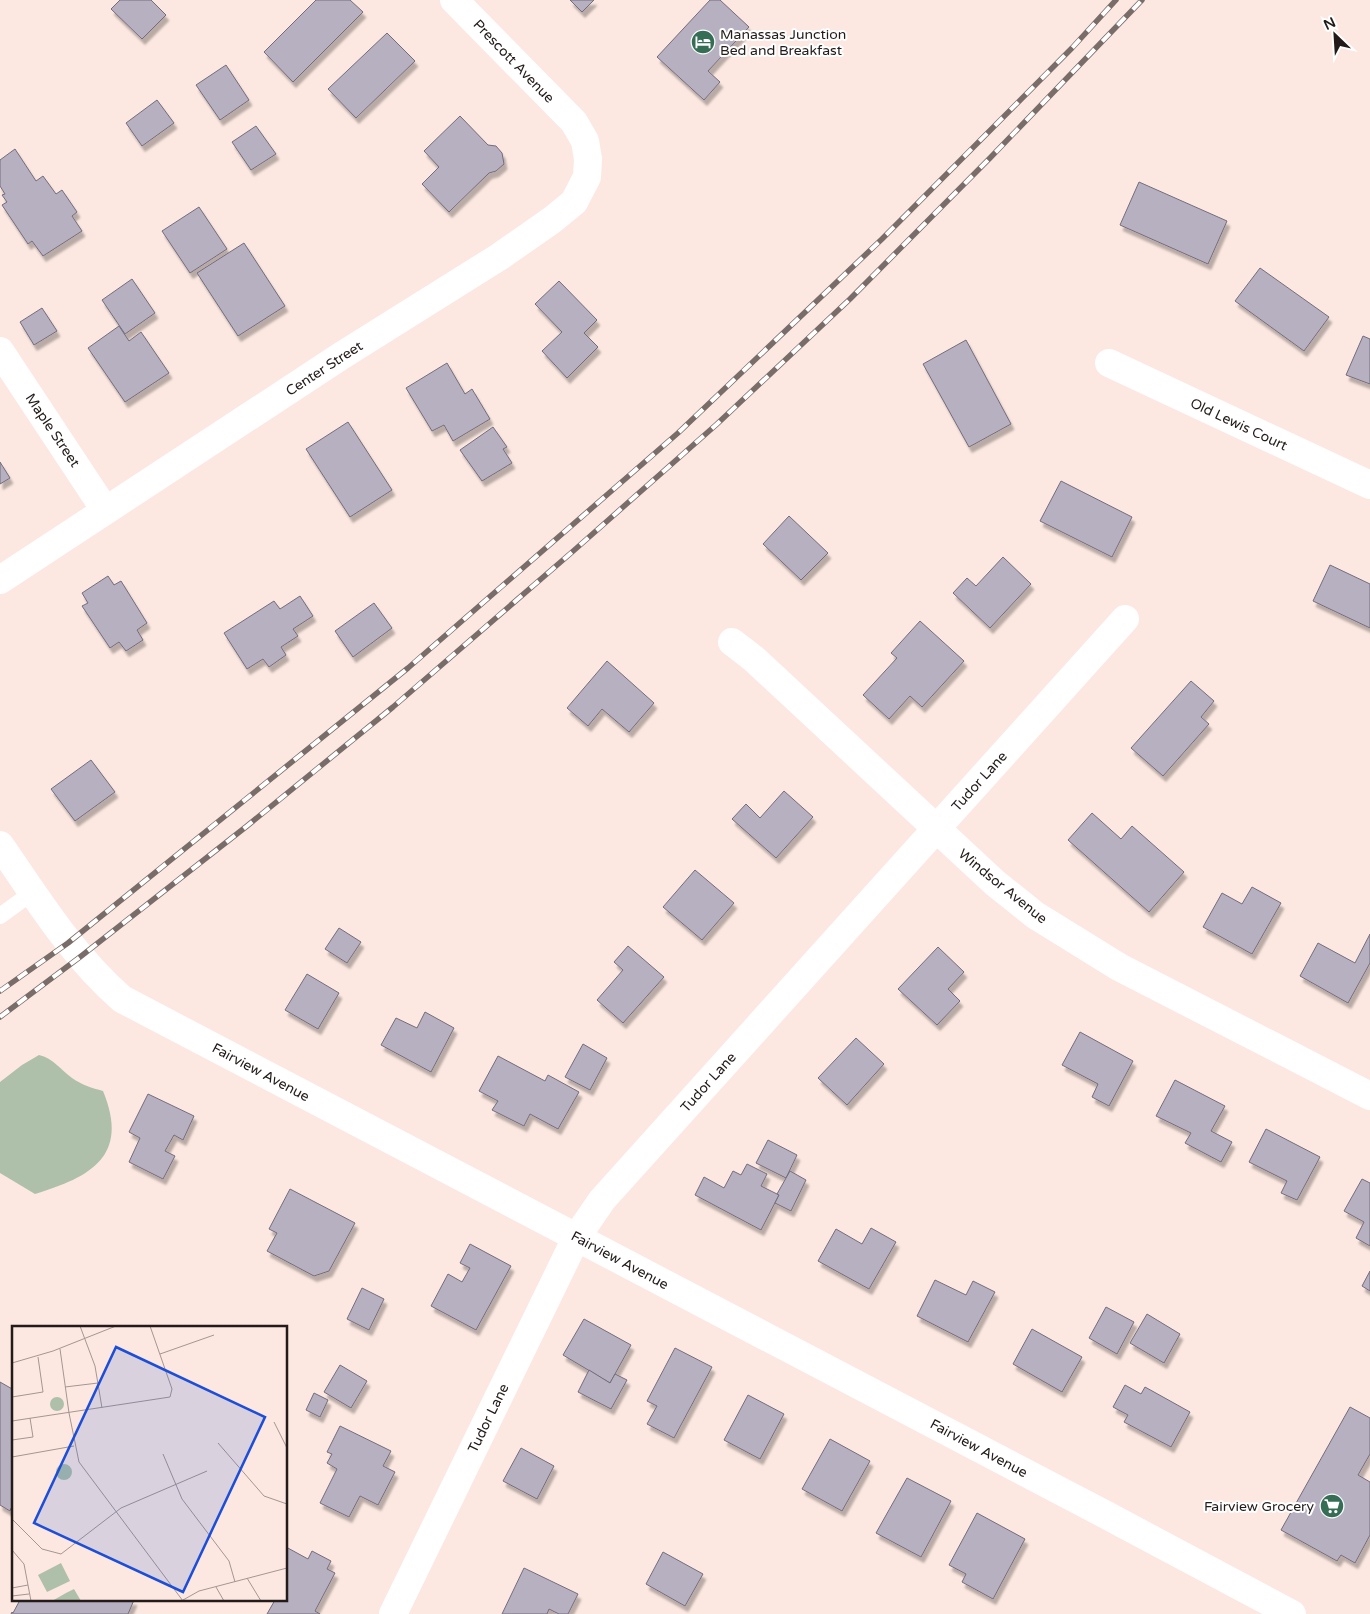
<svg xmlns="http://www.w3.org/2000/svg" width="1370" height="1614" viewBox="0 0 1370 1614" font-family="'Varela Round',sans-serif">
  <style>
    .green { fill: #aec0a9 }
    .building { fill: #b6b0c1; stroke: #726d7c; filter: url(#shadow) }
    .lines { fill: none; stroke-linecap: round; stroke-linejoin: round }
    .service { stroke: #fff; stroke-width: 16 }
    .minor { stroke: #fff; stroke-width: 28 }
    .tertiary { stroke: #fff; stroke-width: 28 }
    .secondary { stroke: #fff; stroke-width: 28 }
    .rail-casing { stroke: #796d69; stroke-width: 5.5 }
    .rail { stroke: #fff; stroke-width: 4; stroke-dasharray: 11; stroke-linecap: butt }
    .labels { text-anchor: middle; stroke-width: 4; stroke-linejoin: round; paint-order: stroke }
    .poi-label { font-size: 14px; fill: #221b19; stroke: #fff; text-anchor: start }
    .street-label { font-size: 14px; fill: #221b19; stroke: #fff }
    .inset-road { fill: none; stroke: #a59691; stroke-width: 1 }
    .view { fill: #1d4ed8; fill-opacity: 0.15; stroke: #1d4ed8; stroke-width: 2.5 }
    .inset-edge { fill: none; stroke: #221b19; stroke-width: 2.5 }
  </style>
  <defs>
    <filter id="shadow"><feDropShadow dx="3" dy="5.5" stdDeviation="1" flood-color="#0004"/></filter>
  </defs>
  <rect width="100%" height="100%" fill="#fce8e1"/>
  <!-- green -->
  <path class="green" d="M39 1055C53 1058 61 1070 72 1078 82 1085 92 1088 103 1091 130 1156 91 1177 35 1194L0 1173V1082L22 1065Z"/>
  <!-- building -->
  <g class="building">
    <path d="M120 0H151L166 15 142 39 111 9Z"/>
    <path d="M316 0H350L363 12 293 82 264 52Z"/>
    <path d="M570 0H594L582 12Z"/>
    <path d="M710 0H720L749 27 708 71 720 82 704 100 657 57Z"/>
    <path d="M387 33 415 61 356 118 328 89Z"/>
    <path d="M226 65 249 100 220 120 196 85Z"/>
    <path d="M157 100 174 123 142 146 126 123Z"/>
    <path d="M460 116 488 145 496 146 502 153 504 164 496 171 489 173 449 212 422 184 439 167 424 151Z"/>
    <path d="M256 126 276 154 251 170 232 142Z"/>
    <path d="M15 149 36 181 43 176 56 194 62 190 77 212 72 216 82 231 43 256 32 241 28 244 2 205 7 202 2 195 5 194 0 186V160Z"/>
    <path d="M1139 182 1227 221 1208 264 1120 225Z"/>
    <path d="M199 207 227 249 190 273 162 231Z"/>
    <path d="M244 243 285 306 238 336 197 273Z"/>
    <path d="M1260 268 1329 317 1304 351 1235 301Z"/>
    <path d="M132 279 155 313 125 334 102 300Z"/>
    <path d="M559 281 597 320 584 333 598 347 567 378 542 351 562 332 535 304Z"/>
    <path d="M42 308 57 331 34 345 20 322Z"/>
    <path d="M119 326 129 341 141 332 169 373 125 402 88 348Z"/>
    <path d="M1363 336 1370 339V384L1346 375Z"/>
    <path d="M966 340 1011 424 969 447 923 364Z"/>
    <path d="M447 363 465 394 472 389 490 419 453 441 444 425 432 431 406 388Z"/>
    <path d="M348 422 392 490 350 517 306 449Z"/>
    <path d="M493 427 507 447 503 449 512 463 482 481 460 450Z"/>
    <path d="M0 462 10 478 0 484Z"/>
    <path d="M1061 481 1132 517 1112 557 1040 521Z"/>
    <path d="M789 516 828 553 801 580 763 544Z"/>
    <path d="M1003 557 1031 584 990 628 953 593 967 578 976 586Z"/>
    <path d="M1330 565 1370 584V628L1313 601Z"/>
    <path d="M108 576 114 585 121 581 147 623 137 630 143 640 126 651 119 642 110 648 82 606 88 603 82 593Z"/>
    <path d="M300 596 313 616 293 629 298 636 281 647 286 655 269 667 263 659 247 669 224 633 274 601 280 609Z"/>
    <path d="M374 603 392 628 353 657 335 631Z"/>
    <path d="M920 621 964 661 922 707 910 696 889 719 863 695 897 658 891 653Z"/>
    <path d="M607 661 654 703 629 732 602 709 588 726 567 708Z"/>
    <path d="M1191 681 1214 701 1201 717 1209 724 1163 776 1131 748Z"/>
    <path d="M91 760 115 792 75 821 51 789Z"/>
    <path d="M784 791 813 817 776 858 732 819 746 804 760 818Z"/>
    <path d="M1092 813 1121 839 1132 826 1184 872 1149 912 1068 840Z"/>
    <path d="M695 870 734 903 702 940 663 907Z"/>
    <path d="M1252 887 1281 903 1252 954 1203 927 1222 893 1242 904Z"/>
    <path d="M339 928 361 942 347 963 325 949Z"/>
    <path d="M1370 934V963L1348 1003 1300 976 1318 943 1355 963Z"/>
    <path d="M628 946 664 977 623 1023 597 1000 623 970 614 962Z"/>
    <path d="M938 947 964 972 948 989 960 1001 937 1025 898 989Z"/>
    <path d="M307 974 339 993 318 1029 285 1010Z"/>
    <path d="M425 1012 454 1028 431 1072 381 1045 396 1018 417 1028Z"/>
    <path d="M1080 1032 1133 1061 1109 1106 1092 1097 1098 1084 1062 1065Z"/>
    <path d="M856 1038 884 1064 847 1105 818 1078Z"/>
    <path d="M583 1044 607 1058 590 1090 565 1077Z"/>
    <path d="M498 1056 545 1081 548 1075 579 1092 558 1129 530 1114 524 1126 492 1110 498 1101 479 1091Z"/>
    <path d="M1175 1080 1225 1106 1211 1131 1232 1142 1221 1162 1185 1143 1191 1133 1156 1116Z"/>
    <path d="M148 1094 194 1116 183 1140 174 1135 165 1151 175 1156 163 1179 129 1162 140 1138 129 1132Z"/>
    <path d="M1266 1129 1320 1157 1297 1200 1281 1193 1287 1181 1249 1162Z"/>
    <path d="M768 1140 797 1155 786 1178 756 1163Z"/>
    <path d="M747 1164 767 1174 761 1186 779 1195 761 1230 695 1195 704 1177 724 1188 733 1171 741 1175Z"/>
    <path d="M790 1171 806 1180 791 1211 775 1203 779 1195 777 1194Z"/>
    <path d="M1362 1179 1370 1183V1246L1356 1238 1364 1222 1344 1211Z"/>
    <path d="M290 1189 355 1223 329 1271 314 1276 267 1251 277 1233 269 1229Z"/>
    <path d="M871 1228 896 1242 869 1289 818 1261 836 1229 862 1244Z"/>
    <path d="M470 1244 511 1266 476 1330 431 1306 448 1274 462 1282 470 1268 460 1263Z"/>
    <path d="M1370 1271V1291L1362 1286Z"/>
    <path d="M935 1280 966 1295 973 1281 995 1292 968 1342 917 1316Z"/>
    <path d="M362 1288 384 1299 369 1330 347 1319Z"/>
    <path d="M1106 1307 1134 1322 1117 1354 1089 1338Z"/>
    <path d="M1147 1314 1180 1334 1164 1363 1130 1343Z"/>
    <path d="M584 1319 631 1345 610 1383 563 1355Z"/>
    <path d="M1032 1329 1082 1357 1062 1392 1013 1364Z"/>
    <path d="M675 1348 712 1367 674 1438 647 1424 657 1406 647 1401Z"/>
    <path d="M340 1365 367 1381 351 1408 324 1392Z"/>
    <path d="M589 1370 610 1383 615 1374 627 1380 611 1409 578 1392Z"/>
    <path d="M0 1382 14 1390V1510L11 1508 10 1511 0 1505Z"/>
    <path d="M1125 1385 1141 1394 1145 1387 1190 1412 1171 1447 1124 1422 1128 1415 1113 1407Z"/>
    <path d="M314 1393 328 1400 320 1417 306 1410Z"/>
    <path d="M748 1395 784 1414 760 1459 724 1440Z"/>
    <path d="M1350 1407 1370 1418V1454L1358 1475 1370 1482V1535L1355 1563 1341 1555 1337 1561 1281 1530Z"/>
    <path d="M340 1426 391 1451 383 1466 395 1472 378 1505 360 1496 349 1517 320 1503 337 1469 327 1463 332 1454 327 1452Z"/>
    <path d="M830 1439 870 1461 842 1511 802 1489Z"/>
    <path d="M521 1448 554 1466 537 1499 503 1481Z"/>
    <path d="M907 1478 951 1501 921 1557 876 1533Z"/>
    <path d="M977 1513 1025 1539 993 1599 962 1582 966 1574 949 1565Z"/>
    <path d="M286 1547 308 1559 312 1551 331 1561 327 1569 335 1573 315 1611 320 1614H267L275 1600H286Z"/>
    <path d="M663 1552 703 1574 685 1606 646 1584Z"/>
    <path d="M524 1568 578 1594 568 1614H559L549 1609 547 1614H502Z"/>
    <path d="M20 1600H134L128 1614H11L12 1612 13 1613Z"/>
  </g>
  <g class="lines">
    <!-- service -->
    <path class="service" d="M0 916 33 892"/>
    <!-- minor -->
    <g class="minor">
      <path d="M0 351 105 510"/>
      <path d="M1109 363 1370 485"/>
      <path d="M732 642 754 659 995 883 1035 915 1119 967 1370 1096"/>
      <path d="M576 1238 602 1200 1125 619"/>
    </g>
    <!-- tertiary -->
    <path class="tertiary" d="M393 1614 576 1238"/>
    <!-- secondary -->
    <g class="secondary">
      <path d="M0 580 341 356 499 257 552 220 574 202 587 177 588 159 585 141 574 122 454 0"/>
      <path d="M0 845C39 901 71 954 122 999L1110 1517 1292 1614"/>
    </g>
    <!-- rail casing -->
    <g class="rail-casing">
      <g id="rail">
        <path d="M0 991 68 943 408 668 678 433 882 239 1072 48 1116 0"/>
        <path d="M0 1017 80 957 247 826 393 707 571 553 717 424 850 299 990 158 1142 0"/>
      </g>
    </g>
    <!-- rail -->
    <use href="#rail" class="rail"/>
  </g>
  <!-- icons -->
  <defs>
    <g id="hotel-disc" transform="scale(1.25)"><circle r="9.5" fill="#356d55" stroke="#fff"/><path d="M-6-4.5h1.5V1H6V5H4.5V3h-9V5H-6ZM-4 0a1.8 1.8 0 1 1 3.6 0ZM.5 0V-2.5h3Q6-2.5 6 0Z" fill="#fff"/></g>
    <g id="supermarket-disc" transform="scale(1.25)"><circle r="9.5" fill="#356d55" stroke="#fff"/><path d="M-6-5.5h2.5l.6 2H6L4.5 2H-2.5L-4.4-4H-6ZM-1.5 3.2a1.3 1.3 0 1 0 .1 0ZM3 3.2a1.3 1.3 0 1 0 .1 0Z" fill="#fff"/></g>
  </defs>
  <g fill-rule="evenodd">
    <use href="#hotel-disc" x="703" y="42"/>
    <use href="#supermarket-disc" x="1332" y="1506"/>
  </g>
  <g class="labels">
    <!-- poi labels -->
    <g class="poi-label">
      <text x="720" y="39">Manassas Junction<tspan x="720" dy="16">Bed and Breakfast</tspan></text>
      <text x="1314" y="1511" text-anchor="end">Fairview Grocery</text>
    </g>
    <!-- street labels -->
    <g class="street-label">
      <text transform="translate(514 61) rotate(46)" y="5">Prescott Avenue</text>
      <text transform="translate(324 368) rotate(-33)" y="5">Center Street</text>
      <text transform="translate(1239 424) rotate(25)" y="5">Old Lewis Court</text>
      <text transform="translate(53 430) rotate(56)" y="5">Maple Street</text>
      <text transform="translate(979 781) rotate(-48)" y="5">Tudor Lane</text>
      <text transform="translate(1003 886) rotate(39)" y="5">Windsor Avenue</text>
      <text transform="translate(261 1072) rotate(28)" y="5">Fairview Avenue</text>
      <text transform="translate(708 1082) rotate(-48)" y="5">Tudor Lane</text>
      <text transform="translate(620 1260) rotate(28)" y="5">Fairview Avenue</text>
      <text transform="translate(488 1418) rotate(-64)" y="5">Tudor Lane</text>
      <text transform="translate(979 1448) rotate(28)" y="5">Fairview Avenue</text>
    </g>
  </g>
  <!-- overview -->
  <g transform="translate(12 1326)">
    <rect width="275" height="275" fill="#fce8e1"/>
    <path d="M38 78a7 7 0 1 1 14 0a7 7 0 1 1-14 0ZM44 146a8 8 0 1 1 16 0a8 8 0 1 1-16 0ZM49 237 58 255 35 266 26 249ZM62 263 69 275H40L54 267Z" fill="#aec0a9"/>
    <path class="inset-road" d="M68 0 83 40 90 82M48 23 57 87M148 28 202 9M0 37 41 25 104 0M53 61 86 57M0 71 31 66 26 31M57 87 67 136 171 275M0 95 158 71 160 63 138 0M262 96 275 122M0 114 21 111 18 92M206 117 252 170 275 178M151 128 170 173 217 235 223 256M0 131 62 120M275 186V204M0 193 30 223 49 228 109 182 195 145M0 224 12 238 19 275M235 252 249 275M204 261 212 275M0 262 16 259M0 270 17 268M171 274 187 265 275 242"/>
    <path class="view" d="M104 21 253 91 171 266 22 197Z"/>
    <rect width="275" height="275" class="inset-edge"/>
  </g>
  <!-- north arrow -->
  <g transform="translate(1335 35) rotate(335)" stroke="#ffffff" stroke-width="4" paint-order="stroke">
  <path d="M0-4L9 19L0 12L-9 19Z" fill="#221b19"/>
  <text y="-8" font-size="14" font-weight="bold" text-anchor="middle" fill="#221b19">N</text>
  </g>
</svg>
